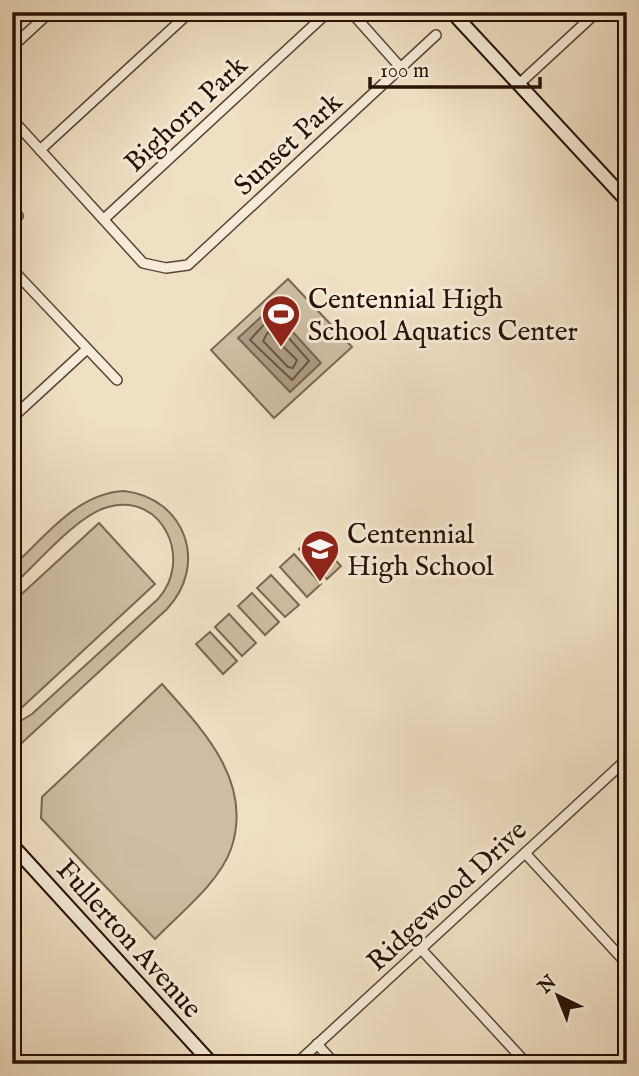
<svg xmlns="http://www.w3.org/2000/svg" width="639" height="1076" viewBox="0 0 639 1076" font-family="'IM FELL English',serif">
  <style>
    .green { fill: #cebda3; stroke: #7a6754; stroke-width: 2 }
    .water { fill: #ac9a83; stroke: #776351; stroke-width: 2 }
    .lines { fill: none; stroke-linecap: round; stroke-linejoin: round }
    .shore { stroke: #6a5644; stroke-width: 2 }
    .minor-casing { stroke: #594535; stroke-width: 12 }
    .secondary-casing { stroke: #271106; stroke-width: 16 }
    .minor { stroke: #f5ebd8; stroke-width: 9 }
    .secondary { stroke: #f5ebd8; stroke-width: 12 }
    .labels { text-anchor: middle; stroke-width: 6; stroke-linejoin: round; paint-order: stroke }
    .street-label { font-size: 28px; fill: #271106; stroke: #f5ebd8 }
    .poi-label { font-size: 28px; fill: #271106; stroke: #f5ebd8; text-anchor: start }
  </style>
  <rect width="100%" height="100%" fill="#f0e0c3"/>
  <filter id="stains"><feTurbulence type="fractalNoise" baseFrequency=".00286" numOctaves="4"/><feColorMatrix values="0 0 0 0 .2 0 0 0 0 .09 0 0 0 0 .02 0 0 0 .5 -.17"/></filter>
  <radialGradient id="worn" r=".72"><stop offset=".6" stop-color="#630" stop-opacity="0"/><stop offset="1" stop-color="#630" stop-opacity=".3"/></radialGradient>
  <!-- green -->
  <g class="green">
    <path d="M288 279 352 347 274 418 211 350Z"/>
    <path d="M124 491C185 498 209 564 167 609L12 752V726L32 714 158 599C193 561 164 492 108 507 77 515 37 564 12 586V567C45 537 77 493 124 491Z"/>
    <path d="M99 523 155 584 18 711 12 705V603Z"/>
    <path d="M313 537 341 566 327 579 299 549Z"/>
    <path d="M294 554 321 584 307 597 280 567Z"/>
    <path d="M271 575 299 605 285 617 257 588Z"/>
    <path d="M252 593 279 622 265 635 238 606Z"/>
    <path d="M229 614 256 643 242 656 215 627Z"/>
    <path d="M210 632 237 661 223 674 196 644Z"/>
    <path d="M162 684C203 730 254 782 231 849 219 883 180 913 155 939L41 818 42 797Z"/>
  </g>
  <!-- water -->
  <path class="water" d="M271 308 321 363 290 392 238 338Z"/>
  <g class="lines">
    <!-- shore -->
    <g class="shore">
      <path d="M268 320H273L309 361 292 380 250 340Z"/>
      <path d="M268 332 297 360 293 368 288 367 263 341Z"/>
    </g>
    <!-- minor casing -->
    <g class="minor-casing">
      <g id="minor">
        <path d="M351 12 401 68"/>
        <path d="M12 47 50 12"/>
        <path d="M519 84 597 12"/>
        <path d="M12 119 143 263 166 268 188 265 436 35"/>
        <path d="M40 150 190 12"/>
        <path d="M104 219 328 12"/>
        <path d="M12 222 18 216"/>
        <path d="M12 269 117 380"/>
        <path d="M12 418 87 349"/>
        <path d="M525 853 627 964"/>
        <path d="M421 949 527 1064"/>
        <path d="M317 1044 335 1064"/>
        <path d="M296 1064 627 759"/>
      </g>
    </g>
    <!-- secondary casing -->
    <g class="secondary-casing">
      <g id="secondary">
        <path d="M452 12 627 201"/>
        <path d="M12 845 212 1064"/>
      </g>
    </g>
    <!-- minor -->
    <use href="#minor" class="minor"/>
    <!-- secondary -->
    <use href="#secondary" class="secondary"/>
  </g>
  <!-- icons -->
  <defs>
    <g id="stadium-pin" transform="scale(2.0125)"><path d="M0 17L-7.5 6A9.5 9.5 0 1 1 7.5 6Z" fill="#8f2418" stroke="#f5ebd8"/><path d="M0-5a6.5 5 0 1 0 0 10a6.5 5 0 1 0 0-10ZM-3.5-1.8h7v3.6h-7Z" fill="#fff"/></g>
    <g id="school-pin" transform="scale(2.0125)"><path d="M0 17L-7.5 6A9.5 9.5 0 1 1 7.5 6Z" fill="#8f2418" stroke="#f5ebd8"/><path d="M0-5L7-2L0 1L-7-2ZM-4 1L0 2.5L4 1V4Q0 6-4 4Z" fill="#fff"/></g>
  </defs>
  <g fill-rule="evenodd">
    <use href="#stadium-pin" x="281" y="314"/>
    <use href="#school-pin" x="320" y="549"/>
  </g>
  <g class="labels">
    <!-- street labels -->
    <g class="street-label">
      <text transform="translate(185 113) rotate(-43)" y="10">Bighorn Park</text>
      <text transform="translate(287 143) rotate(-43)" y="10">Sunset Park</text>
      <text transform="translate(446 895) rotate(-43)" y="10">Ridgewood Drive</text>
      <text transform="translate(130 938) rotate(48)" y="10">Fullerton Avenue</text>
    </g>
    <!-- poi labels -->
    <g class="poi-label">
      <text x="308" y="308">Centennial High<tspan x="308" dy="32">School Aquatics Center</tspan></text>
      <text x="347" y="543">Centennial<tspan x="347" dy="32">High School</tspan></text>
    </g>
  </g>
  <!-- margin -->
  <rect width="639" height="1076" fill="none" stroke="#f0e0c3" stroke-width="42"/>
  <rect x="14" y="14" width="611" height="1048" fill="none" stroke="#271106" stroke-width="3.5"/>
  <rect x="21" y="21" width="597" height="1034" fill="none" stroke="#271106" stroke-width="2"/>
  <!-- north arrow -->
  <g transform="translate(558 996) rotate(317)" stroke="#f5ebd8" stroke-width="5" paint-order="stroke">
  <path d="M0-5L12 26L0 18L-12 26Z" fill="#271106"/>
  <text y="-10" font-size="19" font-weight="bold" text-anchor="middle" fill="#271106">N</text>
  </g>
  <!-- scale -->
  <path d="M370 77v10h170v-10" fill="none" stroke="#271106" stroke-width="3.5"/>
  <text x="380" y="77" font-size="21" fill="#271106" stroke="#f5ebd8" stroke-width="5" paint-order="stroke">100 m</text>
  <rect width="100%" height="100%" filter="url(#stains)"/>
  <rect width="100%" height="100%" fill="url(#worn)"/>
</svg>
